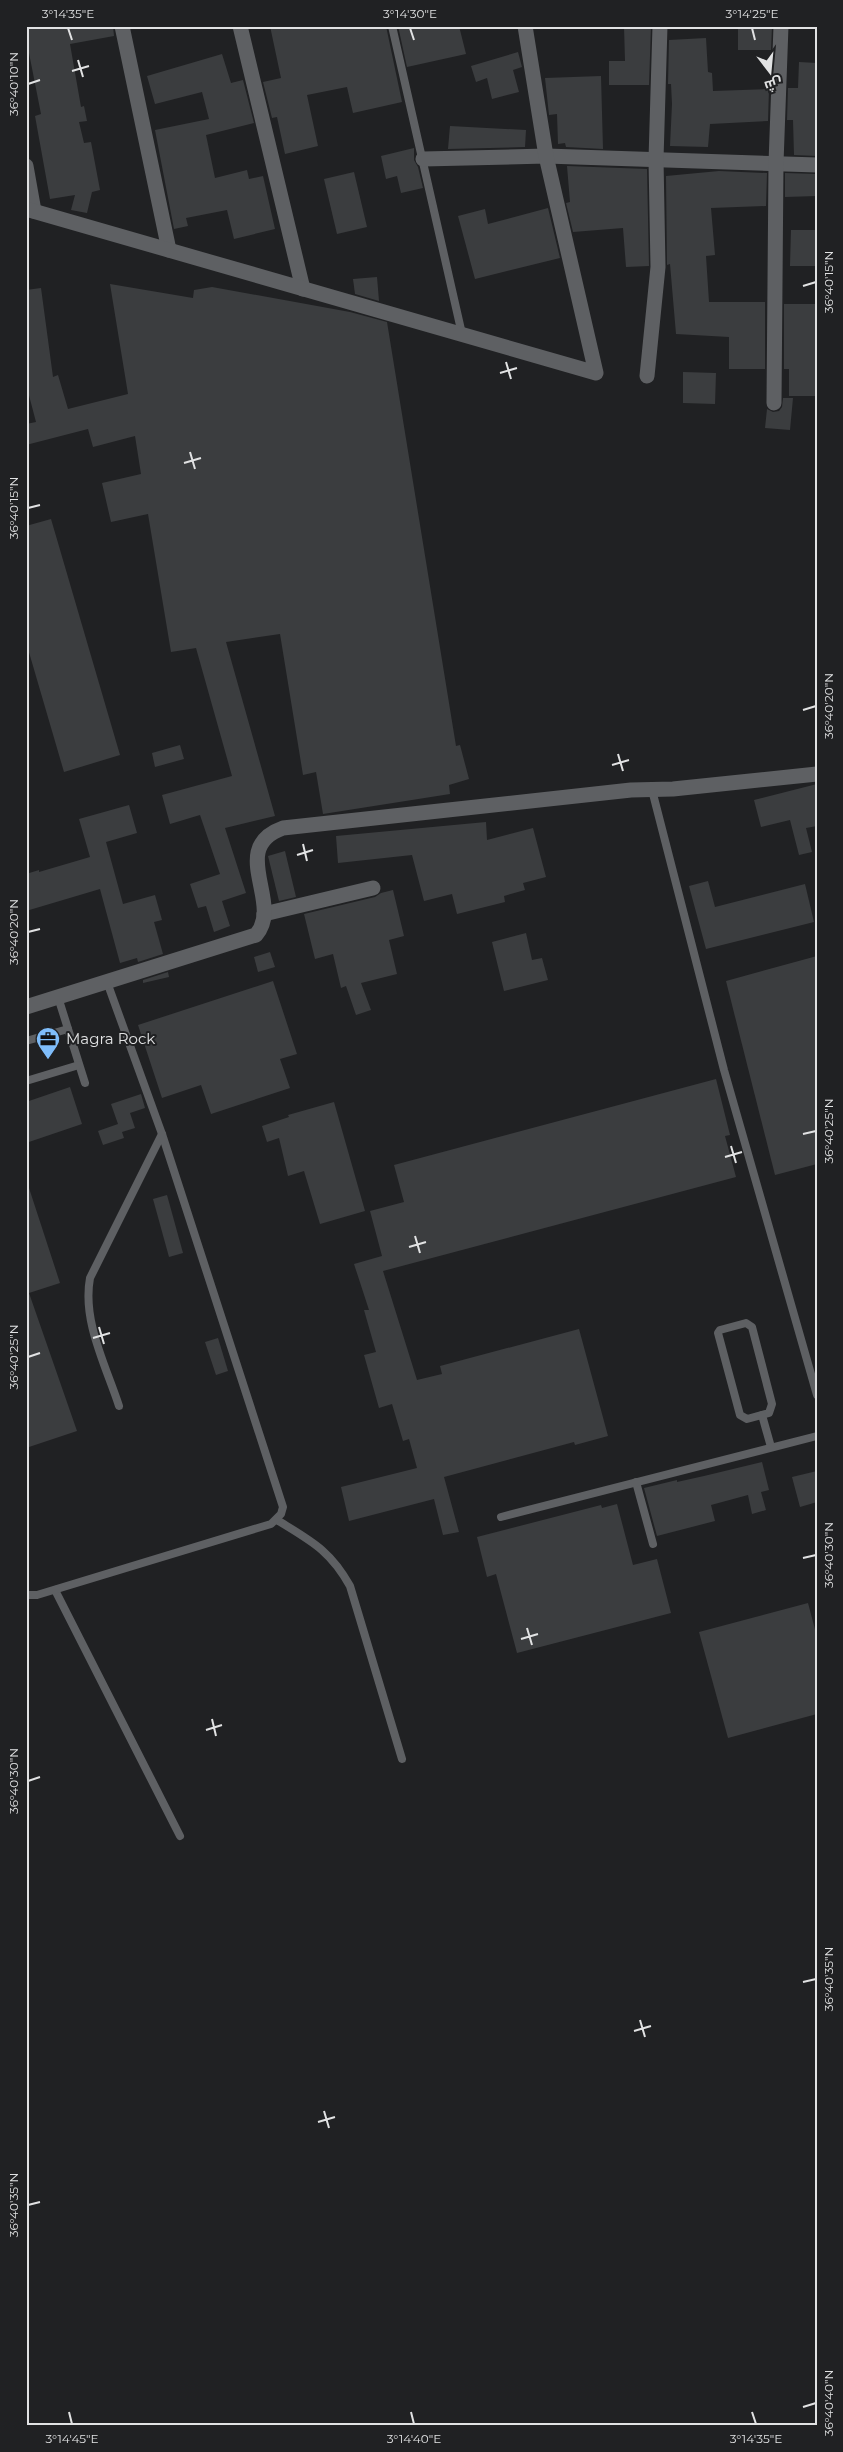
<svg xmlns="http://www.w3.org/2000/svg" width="843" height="2452" viewBox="0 0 843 2452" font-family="Montserrat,Cairo,sans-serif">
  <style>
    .building { fill: #3b3d3f }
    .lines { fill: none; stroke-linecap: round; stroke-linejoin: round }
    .lane { stroke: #5e6063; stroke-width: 8 }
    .street { stroke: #5e6063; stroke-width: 15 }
    .ticks { fill: none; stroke: #e1e2e3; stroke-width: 2 }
    .labels { text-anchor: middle; stroke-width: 4; stroke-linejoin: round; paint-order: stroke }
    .poi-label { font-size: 15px; fill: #e1e2e3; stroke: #202123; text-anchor: start }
    .neatline { fill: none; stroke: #e1e2e3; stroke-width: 2 }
    .ticks-label { font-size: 12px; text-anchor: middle; fill: #e1e2e3 }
  </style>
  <rect width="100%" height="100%" fill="#202123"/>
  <!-- building -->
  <g class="building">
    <path d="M26 26H113L114 36 70 44 81 107 84 106 87 121 79 122 84 143 91 142 100 190 92 192 87 213 71 210 75 195 50 199 35 116 41 114 29 53H26Z"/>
    <path d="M270 26H386L402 102 353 113 347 87 307 95 318 146 285 154 277 117 272 118 263 82 281 78Z"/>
    <path d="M398 26H459L466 54 407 67Z"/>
    <path d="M624 26H651L649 85H609V61H625Z"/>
    <path d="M738 26H772L771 50H738Z"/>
    <path d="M706 38 708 72 712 73 713 91 769 89 768 121 710 124 708 147 670 146 672 104 671 84H668L669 40Z"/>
    <path d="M518 52 522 67 513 70 519 92 492 99 487 78 476 82 471 66Z"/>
    <path d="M222 54 231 83 243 80 254 123 206 135 215 178 247 170 249 179 263 176 275 229 234 239 227 210 186 218 188 226 174 229 155 130 209 119 202 92 155 104 147 76Z"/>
    <path d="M799 62 817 63V156L794 155 793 120H787L788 88H798Z"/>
    <path d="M601 76 603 149 566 147 565 143 558 144 557 114 549 115 545 78Z"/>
    <path d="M450 126 526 130 525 147 448 149Z"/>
    <path d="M414 148V160L418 167 423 188 401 193 397 176 386 179 381 156Z"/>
    <path d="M567 166 647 169 649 266 626 267 623 228 573 232 566 203 570 202Z"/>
    <path d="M719 171 767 173 766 206 711 208 715 255 706 256 709 302H765V369H729V337L676 334 670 264 667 265 666 176Z"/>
    <path d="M354 172 367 227 337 234 324 179Z"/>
    <path d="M785 173 817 174V196L785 197Z"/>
    <path d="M548 208 560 258 475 279 458 216 485 209 488 224Z"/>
    <path d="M791 230H817V266H790Z"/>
    <path d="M377 277 379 301 355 294 353 279Z"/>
    <path d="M110 284 193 298 194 290 212 287 350 312 387 322 456 746 460 745 469 779 449 785 450 794 323 814 316 772 303 775 280 634 226 642 275 816 225 828 246 893 222 901 230 926 214 932 206 906 198 908 190 884 220 874 200 815 170 824 162 795 232 776 196 648 171 652 148 514 111 522 102 483 141 474 135 436 93 447 88 429 26 445V424L36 422 26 384V290L41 288 53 377 58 375 68 409 128 394Z"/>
    <path d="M784 304H817V396H789V369H784Z"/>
    <path d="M683 372 716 373 715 404 683 403Z"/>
    <path d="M783 398H793L790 430 765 428 767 409 773 412 779 411 782 407Z"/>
    <path d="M51 519 120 755 64 772 26 642V526Z"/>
    <path d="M180 745 184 759 155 767 152 753Z"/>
    <path d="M817 784V826L806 828 812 852 799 855 790 820 761 827 754 800Z"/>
    <path d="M129 805 137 833 106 842 123 904 155 895 162 920 154 922 163 954 138 962 137 958 120 963 100 889 26 911V874L39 870V872L90 857 79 819Z"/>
    <path d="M486 822 487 840 533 828 546 877 523 883 525 890 504 896 505 902 457 914 452 894 424 901 412 855 338 863 336 836Z"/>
    <path d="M285 851 296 897 279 901 268 856Z"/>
    <path d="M708 881 715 907 805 884 814 922 706 949 689 886Z"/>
    <path d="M393 890 404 936 389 940 397 974 361 983 371 1010 356 1015 346 986 341 988 333 954 315 959 304 914 375 897 381 893Z"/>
    <path d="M526 933 532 960 542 958 548 980 504 991 492 942Z"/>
    <path d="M270 952 275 967 258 972 254 957Z"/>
    <path d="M817 956V1164L775 1175 726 981Z"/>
    <path d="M168 972 169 977 143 983V980Z"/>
    <path d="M273 981 297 1054 280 1059 290 1088 211 1114 201 1085 162 1098 138 1025Z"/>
    <path d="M716 1079 730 1135 725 1136 736 1177 383 1271 417 1380 442 1374 440 1366 579 1329 608 1436 575 1445 574 1442 444 1477 459 1532 443 1535 434 1499 349 1521 341 1487 417 1468 409 1439 403 1441 392 1404 379 1408 364 1355 376 1352 364 1310H369L354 1264 382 1256 370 1211 404 1202 394 1165Z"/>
    <path d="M70 1087 82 1124 26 1143V1102Z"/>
    <path d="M141 1094 145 1108 130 1113 135 1128 122 1132 124 1138 103 1145 98 1131 118 1124 111 1104Z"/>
    <path d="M334 1102 365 1211 320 1224 304 1171 288 1176 279 1138 267 1142 262 1126 289 1117 288 1115Z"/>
    <path d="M26 1188H29L60 1283 29 1293 77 1431 26 1448Z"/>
    <path d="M167 1195 183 1253 169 1257 153 1199Z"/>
    <path d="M218 1338 228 1371 216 1375 205 1342Z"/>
    <path d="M762 1462 769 1490 761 1492 766 1510 752 1514 748 1495 711 1505 715 1521 657 1536 644 1488 677 1480V1482L704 1476Z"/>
    <path d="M817 1471V1502L800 1507 792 1477Z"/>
    <path d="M617 1504 633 1565 657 1559 671 1613 517 1653 496 1574 487 1577 477 1537 601 1505 602 1508Z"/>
    <path d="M808 1603 817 1637V1714L728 1738 699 1632Z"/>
  </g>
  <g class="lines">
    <!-- lane -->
    <g class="lane">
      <path d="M392 26 462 334"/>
      <path d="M652 790 724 1070 817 1395"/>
      <path d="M58 997 85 1083"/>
      <path d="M26 1041 68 1029"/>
      <path d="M26 1081 79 1065"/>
      <path d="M746 1323 752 1327 772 1404 769 1413 747 1419 740 1415 718 1333 720 1330Z"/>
      <path d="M119 1406C106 1366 82 1321 90 1278L162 1134"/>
      <path d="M762 1415 771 1447"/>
      <path d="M636 1482 653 1544"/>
      <path d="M501 1517 817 1436"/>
      <path d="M277 1520C311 1541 330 1550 350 1586L402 1759"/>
      <path d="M55 1590 180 1836"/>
      <path d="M26 1595H37L271 1524 281 1514 283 1507 162 1134 107 982"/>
    </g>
    <!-- street -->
    <g class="street">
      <path d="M122 26 169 250"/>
      <path d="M240 26 303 289"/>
      <path d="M423 159 546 156 817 165"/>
      <path d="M26 166 34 211"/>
      <path d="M26 209 596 373 546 156 525 26"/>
      <path d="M647 376 658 267 656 159 660 26"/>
      <path d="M774 403 776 163 781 26"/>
      <path d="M264 914 373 888"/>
      <path d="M26 1007 256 935C284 903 227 848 283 828L631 790 673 789 817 774"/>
    </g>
  </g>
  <!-- ticks -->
  <path class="ticks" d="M68 28 72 40M410 28 414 40M752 28 755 40M78 60 83 77M72 71 89 66M28 84 40 80M803 286 816 282M506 362 511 379M500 373 517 368M190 452 195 469M184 463 201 458M28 508 40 505M803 710 816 706M618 754 623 771M612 765 629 760M303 844 307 861M297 855 313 850M28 932 40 929M803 1134 816 1131M731 1146 736 1163M725 1157 742 1152M415 1236 420 1253M409 1247 426 1242M99 1327 104 1344M93 1338 110 1333M28 1357 40 1353M803 1558 816 1555M527 1628 532 1645M521 1639 538 1634M212 1719 216 1736M206 1730 222 1725M28 1781 40 1777M803 1982 816 1979M640 2020 645 2037M634 2031 651 2026M324 2111 329 2128M318 2122 335 2117M28 2205 40 2202M803 2407 816 2403M69 2412 72 2424M411 2412 414 2424M752 2412 756 2424"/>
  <!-- icons -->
  <defs>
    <g id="office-pin" transform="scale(1.25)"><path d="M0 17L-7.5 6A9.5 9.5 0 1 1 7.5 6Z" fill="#7fbdfa" stroke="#202123"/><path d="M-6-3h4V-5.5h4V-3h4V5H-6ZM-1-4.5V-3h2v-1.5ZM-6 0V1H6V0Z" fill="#111"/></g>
  </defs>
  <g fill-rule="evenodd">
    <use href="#office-pin" x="48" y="1039"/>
  </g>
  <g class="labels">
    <!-- poi labels -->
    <g class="poi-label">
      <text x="66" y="1044">Magra Rock</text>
    </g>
  </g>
  <!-- border -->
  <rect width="843" height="2452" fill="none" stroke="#202123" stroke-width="55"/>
  <!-- north arrow -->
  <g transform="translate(770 72) rotate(164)" stroke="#202123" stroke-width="4" paint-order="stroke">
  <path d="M0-4L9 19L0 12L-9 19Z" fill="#e1e2e3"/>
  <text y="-8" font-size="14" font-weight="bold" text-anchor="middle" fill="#e1e2e3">ش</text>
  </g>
  <rect x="28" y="28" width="788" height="2396" class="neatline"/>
  <g class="ticks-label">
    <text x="68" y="18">3°14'35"E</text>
    <text x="410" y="18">3°14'30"E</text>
    <text x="752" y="18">3°14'25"E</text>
    <text transform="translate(14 84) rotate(-90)" y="4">36°40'10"N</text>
    <text transform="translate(829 282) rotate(-90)" y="4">36°40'15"N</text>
    <text transform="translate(14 508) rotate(-90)" y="4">36°40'15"N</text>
    <text transform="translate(829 706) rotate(-90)" y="4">36°40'20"N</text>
    <text transform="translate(14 932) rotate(-90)" y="4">36°40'20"N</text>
    <text transform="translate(829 1131) rotate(-90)" y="4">36°40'25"N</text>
    <text transform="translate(14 1357) rotate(-90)" y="4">36°40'25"N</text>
    <text transform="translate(829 1555) rotate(-90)" y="4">36°40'30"N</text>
    <text transform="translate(14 1781) rotate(-90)" y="4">36°40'30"N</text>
    <text transform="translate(829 1979) rotate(-90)" y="4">36°40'35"N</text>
    <text transform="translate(14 2205) rotate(-90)" y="4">36°40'35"N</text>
    <text transform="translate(829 2403) rotate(-90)" y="4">36°40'40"N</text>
    <text x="72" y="2443">3°14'45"E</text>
    <text x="414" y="2443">3°14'40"E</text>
    <text x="756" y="2443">3°14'35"E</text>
  </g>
</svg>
